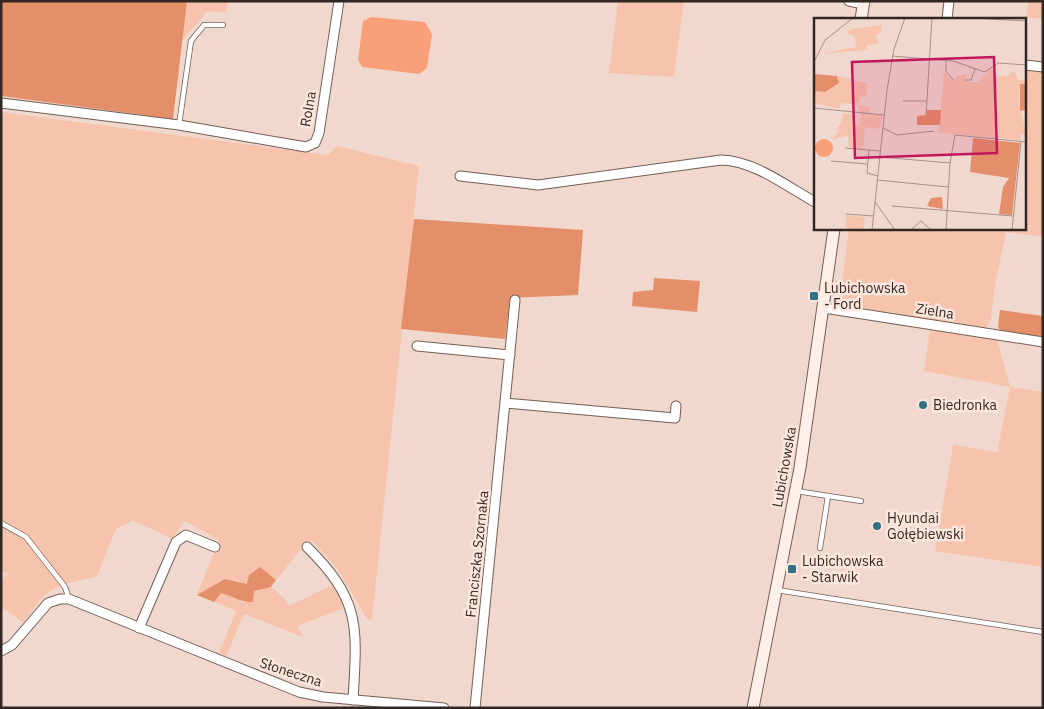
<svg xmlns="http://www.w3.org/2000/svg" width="1044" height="709" viewBox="0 0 1044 709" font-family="'IBM Plex Sans',sans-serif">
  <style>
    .green { fill: #f7c3ad }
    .forest { fill: #e58e6a }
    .water { fill: #f9a07b }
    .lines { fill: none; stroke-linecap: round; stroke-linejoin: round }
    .lane-casing { stroke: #735e55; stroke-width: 6 }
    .street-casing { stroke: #735e55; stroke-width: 11 }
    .secondary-casing { stroke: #735e55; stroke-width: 13 }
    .lane { stroke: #fff; stroke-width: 4.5 }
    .street { stroke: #fff; stroke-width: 9 }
    .secondary { stroke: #ffefe9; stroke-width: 11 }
    .poi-dot { fill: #317085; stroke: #ffe6dc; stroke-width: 2 }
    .labels { text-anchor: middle; stroke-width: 5; stroke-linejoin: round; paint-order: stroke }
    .street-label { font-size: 14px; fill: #312824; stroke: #ffe6dc }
    .poi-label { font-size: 14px; fill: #312824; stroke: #ffe6dc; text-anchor: start }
    .inset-road { fill: none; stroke: #a4928b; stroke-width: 1 }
    .view { fill: #c2185b; fill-opacity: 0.15; stroke: #c2185b; stroke-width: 2.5 }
    .inset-edge { fill: none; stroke: #312824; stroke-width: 2.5 }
  </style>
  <rect width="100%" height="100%" fill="#f1d8cf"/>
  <!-- green -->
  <g class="green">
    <path d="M187 1H228L226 13 208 11 182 40Z"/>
    <path d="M618 1H684L674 77 609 73Z"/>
    <path d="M1029 1H1043V19L1026 17Z"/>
    <path d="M1025 70 1043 72V237L1006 232 995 285 991 319 985 329 839 304 849 229H1025Z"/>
    <path d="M1 112 328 155 337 146 419 166 372 620 367 619 338 570 312 540 301 549 276 580 260 567 247 584 236 580 197 595 219 540 185 521 172 539 133 520 116 529 97 576C55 587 48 584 24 623L1 607V580L8 574 1 571Z"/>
    <path d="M930 328 997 339 1010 387 1043 392V567L935 551 953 445 997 452 1010 387 924 371Z"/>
    <path d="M334 584 344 608 297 626 303 637 244 614 226 656 219 653 236 611 214 602 221 593 232 595 244 603 254 591 271 587 284 598 289 606Z"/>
  </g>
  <!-- forest -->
  <g class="forest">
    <path d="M1 1H187L173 119 1 96Z"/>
    <path d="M414 219 583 230 578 295 510 298 505 339 401 329Z"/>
    <path d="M654 278 700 281 697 312 632 306 633 292 653 290Z"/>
    <path d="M1000 310 1043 316V338L1002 332 998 327Z"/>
    <path d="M260 567 276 580 271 587 254 591 253 602C241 603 233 596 221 593L214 602 197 595 225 579 247 584 249 575Z"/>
  </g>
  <!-- water -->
  <path class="water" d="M371 17 425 22 432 34 427 68 419 74 362 67 358 60 363 21Z"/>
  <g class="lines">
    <!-- lane casing -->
    <g class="lane-casing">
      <g id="lane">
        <path d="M179 125 191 41 204 25H223"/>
        <path d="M797 491 828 496 820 548"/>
        <path d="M828 496 861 501"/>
        <path d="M1 523 26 537 65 587 69 599"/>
        <path d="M777 590 1043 632"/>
      </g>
    </g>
    <!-- street casing -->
    <g class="street-casing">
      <g id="street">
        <path d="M849 1 863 4"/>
        <path d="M947 19 949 1"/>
        <path d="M1025 65 1043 67"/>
        <path d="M1 103 179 125 306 147 315 143 319 133 339 1"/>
        <path d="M460 176 538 185 721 160C755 161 786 186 815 202"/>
        <path d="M824 308 1043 342"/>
        <path d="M417 346 510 355"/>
        <path d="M506 403 675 418 676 406"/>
        <path d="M307 547C362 601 357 628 353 700"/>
        <path d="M139 628 176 542 186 535 215 547"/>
        <path d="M1 651 12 645 48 603 60 599H69L299 692 323 697 444 708"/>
        <path d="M475 708 515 300"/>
      </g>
    </g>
    <!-- secondary casing -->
    <g class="secondary-casing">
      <g id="secondary">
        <path d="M861 19 864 1"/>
        <path d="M753 708 800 468 834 229"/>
      </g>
    </g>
    <!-- lane -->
    <use href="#lane" class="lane"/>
    <!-- street -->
    <use href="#street" class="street"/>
    <!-- secondary -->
    <use href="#secondary" class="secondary"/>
  </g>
  <!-- markers -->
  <g class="poi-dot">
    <rect x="809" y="291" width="10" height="10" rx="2.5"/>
    <circle cx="923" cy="405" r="5"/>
    <circle cx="877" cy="526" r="5"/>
    <rect x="787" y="564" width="10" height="10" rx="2.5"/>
  </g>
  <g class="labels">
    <!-- street labels -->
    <g class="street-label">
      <text transform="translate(308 109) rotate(-80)" y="5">Rolna</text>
      <text transform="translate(935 311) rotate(9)" y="5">Zielna</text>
      <text transform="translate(784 467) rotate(-80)" y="5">Lubichowska</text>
      <text transform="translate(477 554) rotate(-84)" y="5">Franciszka Szornaka</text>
      <text transform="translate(291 672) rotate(18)" y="5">Słoneczna</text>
    </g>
    <!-- poi labels -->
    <g class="poi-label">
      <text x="824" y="293">Lubichowska<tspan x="824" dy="16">- Ford</tspan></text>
      <text x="933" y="410">Biedronka</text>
      <text x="887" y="523">Hyundai<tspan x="887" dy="16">Gołębiewski</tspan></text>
      <text x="802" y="566">Lubichowska<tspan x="802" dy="16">- Starwik</tspan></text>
    </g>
  </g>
  <!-- overview -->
  <g transform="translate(814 18)">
    <rect width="212" height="212" fill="#f1d8cf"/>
    <path d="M68 7 67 15 62 16 64 26 53 27V32L4 36 42 29 41 18 32 15 37 11ZM177 51 183 54 180 57 194 58 198 53 202 55 204 62H212V73L206 66 205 85 212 116H207V122L125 115 130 53 138 63 143 58 154 55 151 63 163 65ZM23 58 53 65 52 79H46L44 87 56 89 55 95 46 94 44 87 27 85 26 91 0 85V73L11 74 25 61ZM29 95 39 97 38 108H45L48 95 68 98 66 111 51 109 49 131 35 130 34 118 18 121 26 112 23 109 27 106ZM32 197 51 199 49 212 32 210Z" fill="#f7c3ad"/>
    <path d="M0 56 23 58 25 65 11 74 0 73ZM206 66H212V92L206 93ZM113 92H127L126 107H103V98L112 97ZM159 120 206 125 198 197 185 196 189 169 195 160 156 154ZM128 179 129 191 113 188 117 180Z" fill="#e58e6a"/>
    <path d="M1 130a9 9 0 1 1 18 0a9 9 0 1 1-18 0Z" fill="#f9a07b"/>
    <path class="inset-road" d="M158 0 213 3M78 38 139 43 171 54 184 45 213 47M132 42V53L139 62M0 44 11 22 39 0M151 62H157L161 51M89 83H112M0 90 70 97M112 97 118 0M69 110 83 117 120 113M31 130 66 133M55 132 53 155 64 158M66 139 136 145 141 117 213 124M17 143 53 146M63 162 134 169M61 184 81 212M78 188 199 198M32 196 60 198M58 212 73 72 80 31 91 0M97 212 107 203 117 212H124M132 212 136 145M198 212 207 123"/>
    <path class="view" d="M180 39 183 135 41 140 38 44Z"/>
    <rect width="212" height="212" class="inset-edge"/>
  </g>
  <!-- border -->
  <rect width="1044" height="709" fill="none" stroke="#312824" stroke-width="5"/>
</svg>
